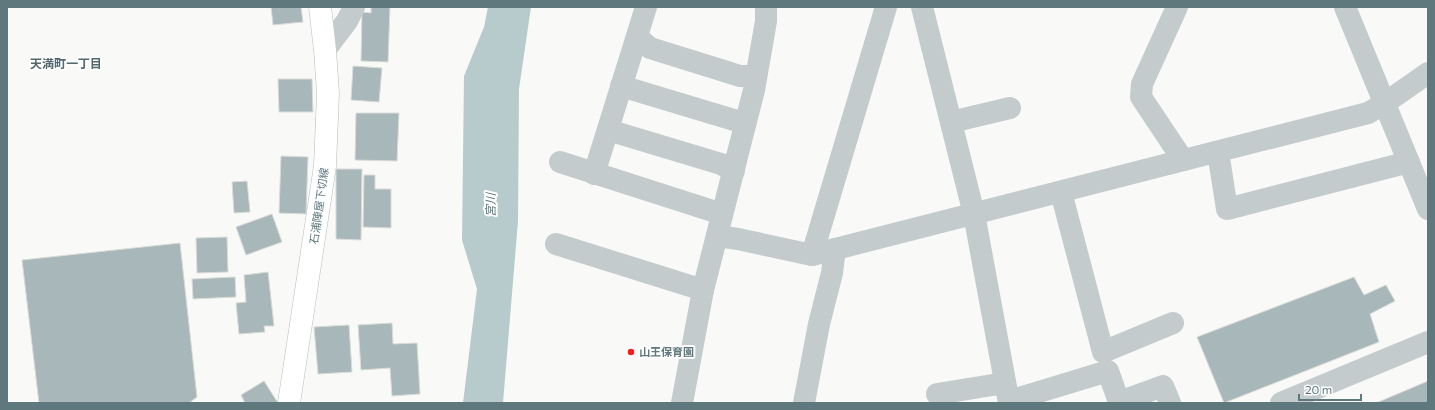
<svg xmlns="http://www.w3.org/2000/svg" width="1435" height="410" viewBox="0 0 1435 410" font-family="Commissioner,'Noto Sans JP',sans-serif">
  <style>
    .water { fill: #b8cbcc }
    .building { fill: #a8b7b9; stroke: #dbdbd9 }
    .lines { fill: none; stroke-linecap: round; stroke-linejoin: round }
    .major-casing { stroke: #b5bdbf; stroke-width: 23 }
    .minor { stroke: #c4cbcd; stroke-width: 22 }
    .major { stroke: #fff; stroke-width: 22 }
    .poi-dot { fill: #f21e20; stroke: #fff; stroke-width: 1.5 }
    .labels { text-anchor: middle; stroke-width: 4; stroke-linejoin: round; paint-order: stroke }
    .street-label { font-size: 11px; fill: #5e787e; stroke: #fff }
    .poi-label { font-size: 11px; font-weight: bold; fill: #5e787e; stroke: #fff; text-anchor: start }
    .neighbourhood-label { font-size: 12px; font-weight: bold; fill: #54696f; stroke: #fff }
    .water-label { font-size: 12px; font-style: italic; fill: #587676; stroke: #fff }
  </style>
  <rect width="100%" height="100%" fill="#f9f9f7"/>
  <!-- water -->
  <path class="water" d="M488 7H531L519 89 518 221 503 403H463L477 289 462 240 464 76 484 27Z"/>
  <!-- building -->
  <g class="building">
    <path d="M271 7H301L303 22 273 25Z"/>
    <path d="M371 7H390L388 62 361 61 362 12 371 13Z"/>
    <path d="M353 66 382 68 379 102 351 100Z"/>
    <path d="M278 79H312L313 112H279Z"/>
    <path d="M356 113H399L397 161 355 160Z"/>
    <path d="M281 156 308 157 306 214 279 213Z"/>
    <path d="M336 169H362L361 240 336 239Z"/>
    <path d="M364 175H375V189H391V228L363 227Z"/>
    <path d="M247 181 250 212 234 213 232 182Z"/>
    <path d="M272 214 282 242 246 255 236 227Z"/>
    <path d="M227 237 228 272 197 273 196 238Z"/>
    <path d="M180 243 197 397 189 403H39L22 260Z"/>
    <path d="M268 272 274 326H264L265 332 239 334 236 303 246 302 244 275Z"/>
    <path d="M235 277 236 297 193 299 192 279Z"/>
    <path d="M1354 277 1364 295 1386 285 1395 301 1370 314 1379 342 1224 403 1197 337Z"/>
    <path d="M392 323 393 344 417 343 420 394 392 396 390 368 361 370 358 325Z"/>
    <path d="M349 325 352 372 318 374 314 327Z"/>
    <path d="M264 381 278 403H245L241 395Z"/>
    <path d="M1428 381V403H1376Z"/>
  </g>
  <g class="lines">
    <!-- major casing -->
    <g class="major-casing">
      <path id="major" d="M289 403 325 166 328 93 325 50 320 7"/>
    </g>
    <!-- minor -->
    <g class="minor">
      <path d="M922 7 974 214 1009 403"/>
      <path d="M1177 7 1142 84 1141 97 1183 160"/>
      <path d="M1345 7 1428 209"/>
      <path d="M637 37 650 48 740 76H756"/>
      <path d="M325 50 347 21 354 7"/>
      <path d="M621 86 734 120 746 121"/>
      <path d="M951 122 1010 108"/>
      <path d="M608 130 721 164 734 171"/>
      <path d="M1218 152 1227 209 1409 162"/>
      <path d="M560 162 722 214"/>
      <path d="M594 174 646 7"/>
      <path d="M1061 192 1103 352 1173 323"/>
      <path d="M717 236 738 239 812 255 1368 113 1385 103 1428 73"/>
      <path d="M556 244 703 290"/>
      <path d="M812 255 886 7"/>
      <path d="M937 394 1005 383"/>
      <path d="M1009 401 1108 371 1119 402 1163 386 1170 403"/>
      <path d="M682 403 703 290 754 90 766 21V7"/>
      <path d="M804 403 819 324 832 273 835 249"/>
      <path d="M1281 403 1428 342"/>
    </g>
    <!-- major -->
    <use href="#major" class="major"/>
  </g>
  <!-- markers -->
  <circle class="poi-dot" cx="631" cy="352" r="4"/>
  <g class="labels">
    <!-- street labels -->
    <g class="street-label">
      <text transform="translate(319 206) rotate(-82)" y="4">石浦陣屋下切線</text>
    </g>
    <!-- poi labels -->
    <g class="poi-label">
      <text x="639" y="356">山王保育園</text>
    </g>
    <!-- neighbourhood labels -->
    <g class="neighbourhood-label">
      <text x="66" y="68">天満町一丁目</text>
    </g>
    <!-- water labels -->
    <g class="water-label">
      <text transform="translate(491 205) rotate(-90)" y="4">宮川</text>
    </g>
  </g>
  <!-- border -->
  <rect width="1435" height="410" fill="none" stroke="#5e787e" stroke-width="16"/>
  <!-- scale -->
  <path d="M1299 394v6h62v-6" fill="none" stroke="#5e787e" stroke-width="2"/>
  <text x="1305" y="394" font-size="12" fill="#5e787e" stroke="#ffffff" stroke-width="3" paint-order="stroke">20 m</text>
</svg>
